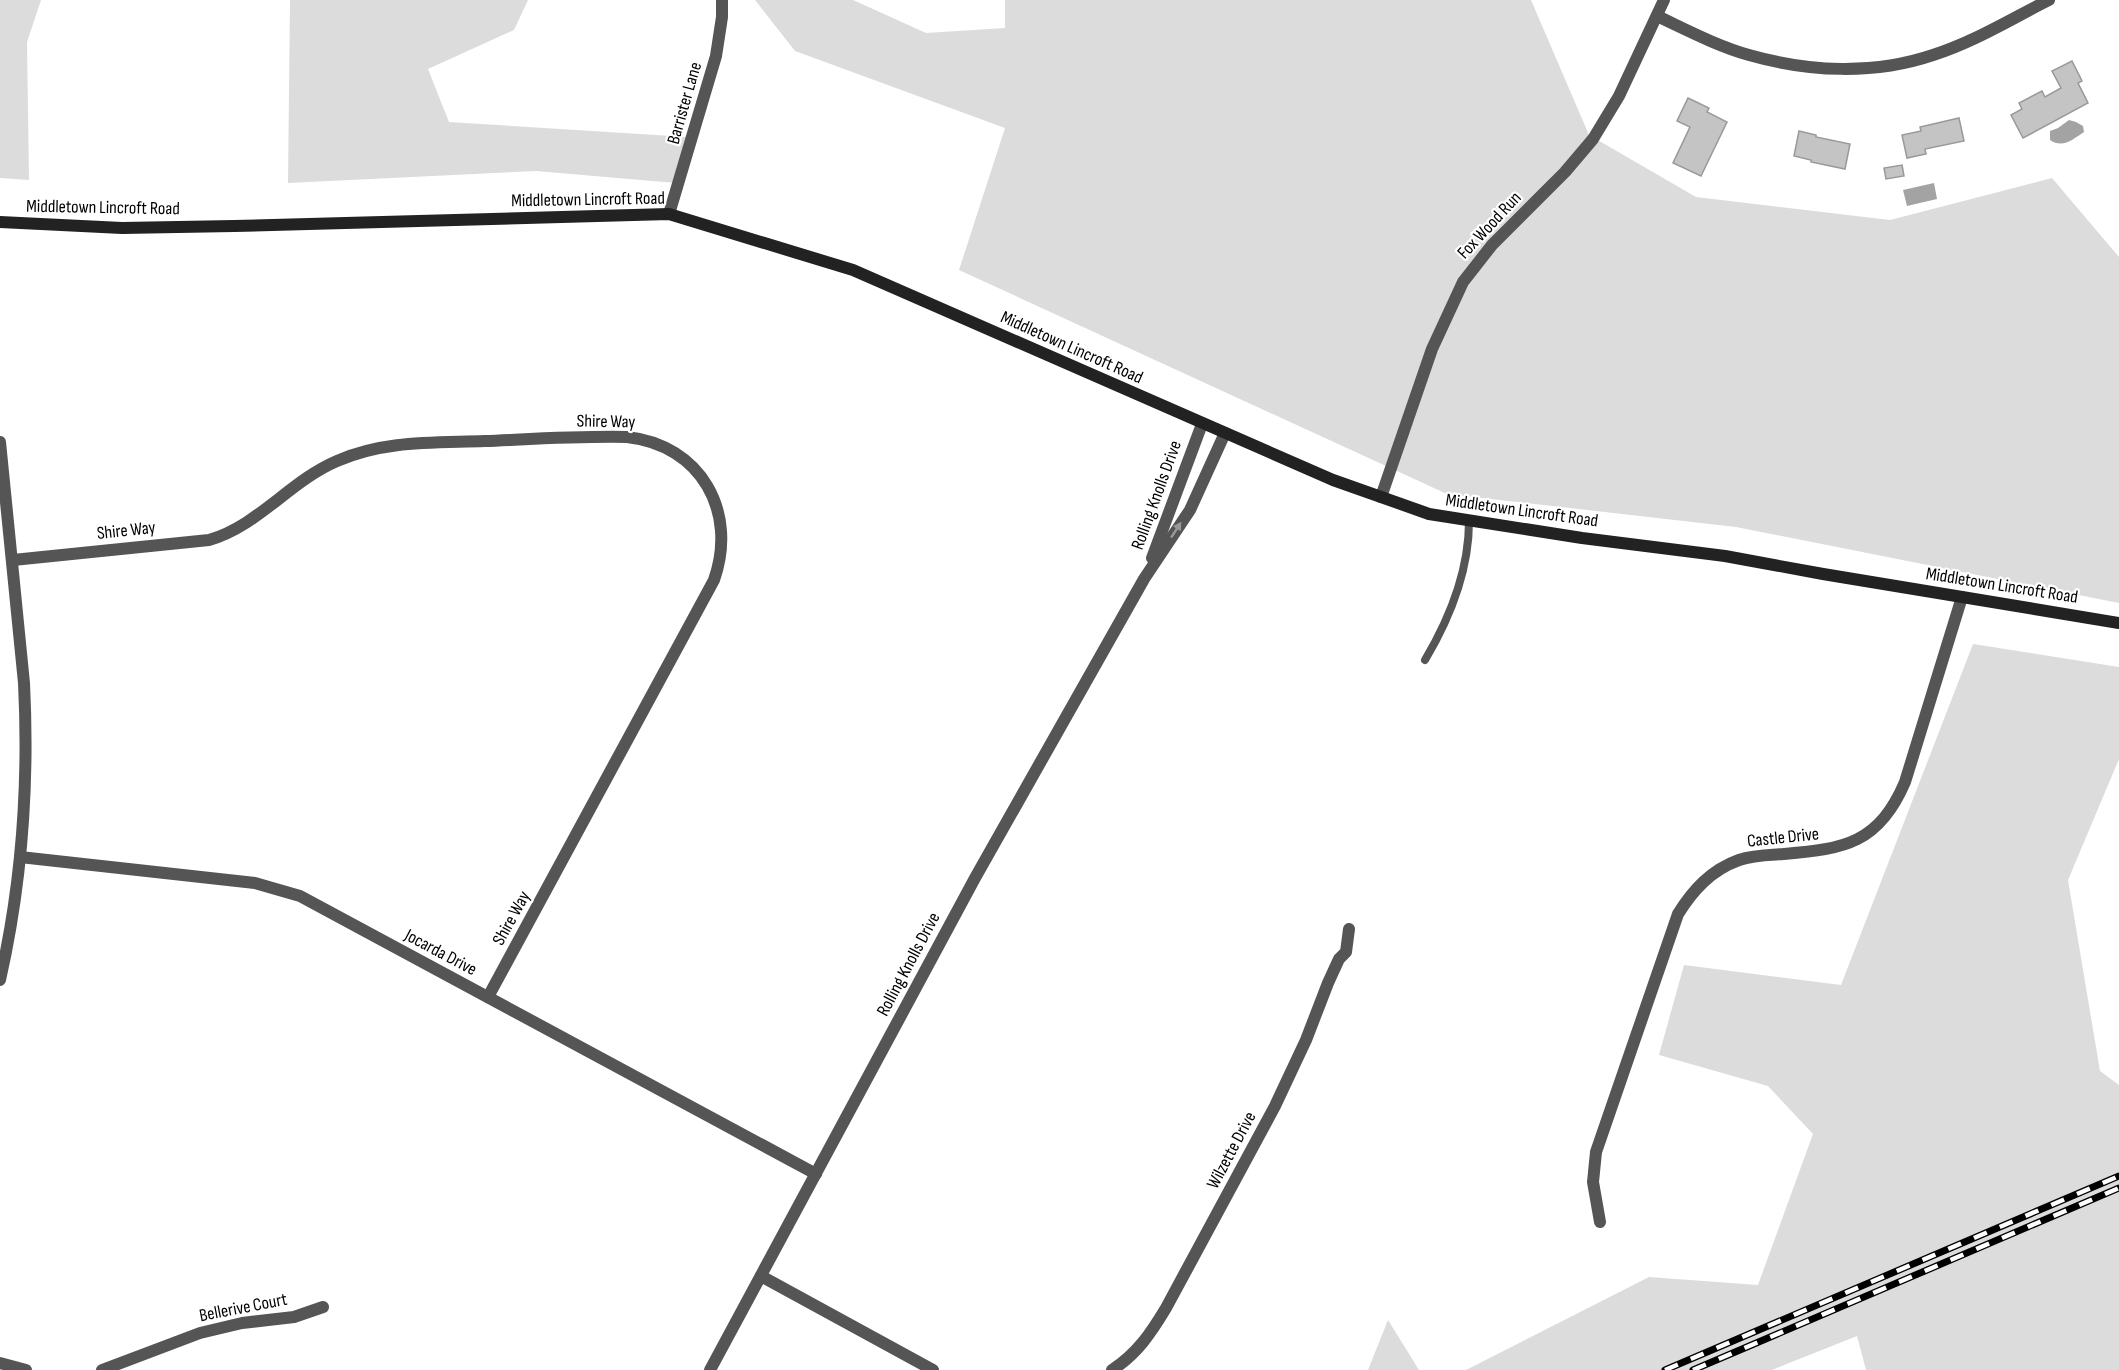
<svg xmlns="http://www.w3.org/2000/svg" width="2119" height="1370" viewBox="0 0 2119 1370" font-family="'Sofia Sans Condensed',sans-serif">
  <style>
    .green { fill: #dcdcdc }
    .water { fill: #a3a3a3 }
    .building { fill: #c4c4c4; stroke: #999; stroke-width: 1.5 }
    .lines { fill: none; stroke-linecap: round; stroke-linejoin: round }
    .lane { stroke: #555; stroke-width: 8 }
    .street { stroke: #555; stroke-width: 12 }
    .secondary { stroke: #222; stroke-width: 12 }
    .rail-casing { stroke: #000; stroke-width: 7 }
    .rail { stroke: #fff; stroke-width: 4.5; stroke-dasharray: 14; stroke-linecap: butt }
    .oneway { fill: #999 }
    .labels { text-anchor: middle; stroke-width: 4.5; stroke-linejoin: round; paint-order: stroke }
    .street-label { font-size: 18px; fill: #000; stroke: #fff }
  </style>
  <rect width="100%" height="100%" fill="#fff"/>
  <!-- green -->
  <g class="green">
    <path d="M0 0H41L27 42 29 180 0 178Z"/>
    <path d="M290 0H528L514 30 428 69 449 122 688 137 676 183 536 171 288 183Z"/>
    <path d="M755 0H853L926 33 1005 28V0H1531L1589 135 1696 197 1890 220 2052 178 2119 257V603L1736 527 1447 494 959 270 1005 128 795 51Z"/>
    <path d="M1973 644 2119 667V759L2068 880 2100 1071 2119 1085V1370H1866L1857 1336 1772 1370H1466L1649 1277 1758 1285 1813 1134 1768 1086 1659 1055 1684 965 1841 985Z"/>
    <path d="M1388 1320 1419 1370H1368Z"/>
  </g>
  <!-- water -->
  <g class="water">
    <path d="M2069 120 2076 122 2083 126 2084 132C2073 139 2063 149 2050 140V131L2058 128Z"/>
    <path d="M1934 183 1937 199 1907 206 1903 190Z"/>
  </g>
  <!-- building -->
  <g class="building">
    <path d="M2072 61 2082 81 2078 83 2088 103 2023 138 2011 115 2022 109 2019 103 2042 91 2045 97 2061 88 2052 71Z"/>
    <path d="M1688 98 1709 108 1707 112 1727 122 1701 176 1673 163 1690 127 1677 121Z"/>
    <path d="M1959 118 1964 141 1925 149 1926 154 1907 158 1902 135 1921 131 1920 127Z"/>
    <path d="M1799 131 1816 135V137L1850 144 1845 169 1811 162V160L1794 156Z"/>
    <path d="M1902 165 1904 176 1886 179 1884 168Z"/>
  </g>
  <g class="lines">
    <!-- lane -->
    <path class="lane" d="M1425 660C1450 618 1469 570 1469 521"/>
    <!-- street -->
    <g class="street">
      <path d="M1657 16C1687 30 1717 46 1749 55 1809 72 1874 75 1933 55 1974 42 2011 19 2049 0"/>
      <path d="M669 214 716 56 722 17V0"/>
      <path d="M0 442 24 683C29 783 22 883 0 980"/>
      <path d="M1381 497 1432 349 1463 282 1492 245 1565 172 1593 139 1619 96 1664 0"/>
      <path d="M1152 558 1202 424"/>
      <path d="M13 560 209 540C258 526 290 481 337 461 384 440 434 443 485 441 533 439 580 436 627 437 701 445 738 512 714 580L488 997"/>
      <path d="M20 857 255 883 300 896 816 1174"/>
      <path d="M1600 1222 1593 1182 1596 1152 1678 914C1693 890 1711 870 1739 860 1753 855 1769 855 1784 854 1845 849 1879 843 1905 782L1962 597"/>
      <path d="M761 1276 933 1370"/>
      <path d="M0 1363 26 1370"/>
      <path d="M102 1370 200 1333 242 1323 294 1317 323 1307"/>
      <path d="M710 1370 975 878 1144 579 1190 510 1225 433"/>
      <path d="M1112 1370C1137 1354 1151 1333 1166 1308L1275 1106 1306 1040 1328 983 1339 959 1346 952 1349 929"/>
    </g>
    <!-- secondary -->
    <path class="secondary" d="M0 222 122 228 234 226 669 214 853 270 1333 480 1429 514 1582 538 1725 556 1823 574 2119 623"/>
    <!-- rail casing -->
    <g class="rail-casing">
      <g id="rail">
        <path d="M1665 1370 2119 1176"/>
        <path d="M1693 1370 2119 1188"/>
      </g>
    </g>
    <!-- rail -->
    <use href="#rail" class="rail"/>
  </g>
  <!-- one-way arrows -->
  <defs><path id="oneway-solid" d="M-6-.8H1V-3.2L6.5 0L1 3.2V.8H-6Z" transform="scale(1.5)"/></defs>
  <use class="oneway" href="#oneway-solid" transform="translate(1176 530) rotate(-57)"/>
  <g class="labels">
    <!-- street labels -->
    <g class="street-label">
      <text transform="translate(684 103) rotate(-74)" y="6">Barrister Lane</text>
      <text transform="translate(588 199) rotate(-1)" y="6">Middletown Lincroft Road</text>
      <text transform="translate(103 207) rotate(1)" y="6">Middletown Lincroft Road</text>
      <text transform="translate(1489 225) rotate(-47)" y="6">Fox Wood Run</text>
      <text transform="translate(1072 347) rotate(24)" y="6">Middletown Lincroft Road</text>
      <text transform="translate(606 421) rotate(1)" y="6">Shire Way</text>
      <text transform="translate(1156 495) rotate(-70)" y="6">Rolling Knolls Drive</text>
      <text transform="translate(1522 510) rotate(8)" y="6">Middletown Lincroft Road</text>
      <text transform="translate(126 530) rotate(-6)" y="6">Shire Way</text>
      <text transform="translate(2002 585) rotate(9)" y="6">Middletown Lincroft Road</text>
      <text transform="translate(1783 837) rotate(-6)" y="6">Castle Drive</text>
      <text transform="translate(511 918) rotate(-61)" y="6">Shire Way</text>
      <text transform="translate(441 952) rotate(28)" y="6">Jocarda Drive</text>
      <text transform="translate(908 964) rotate(-62)" y="6">Rolling Knolls Drive</text>
      <text transform="translate(1231 1150) rotate(-62)" y="6">Wilzette Drive</text>
      <text transform="translate(243 1307) rotate(-11)" y="6">Bellerive Court</text>
    </g>
  </g>
</svg>
